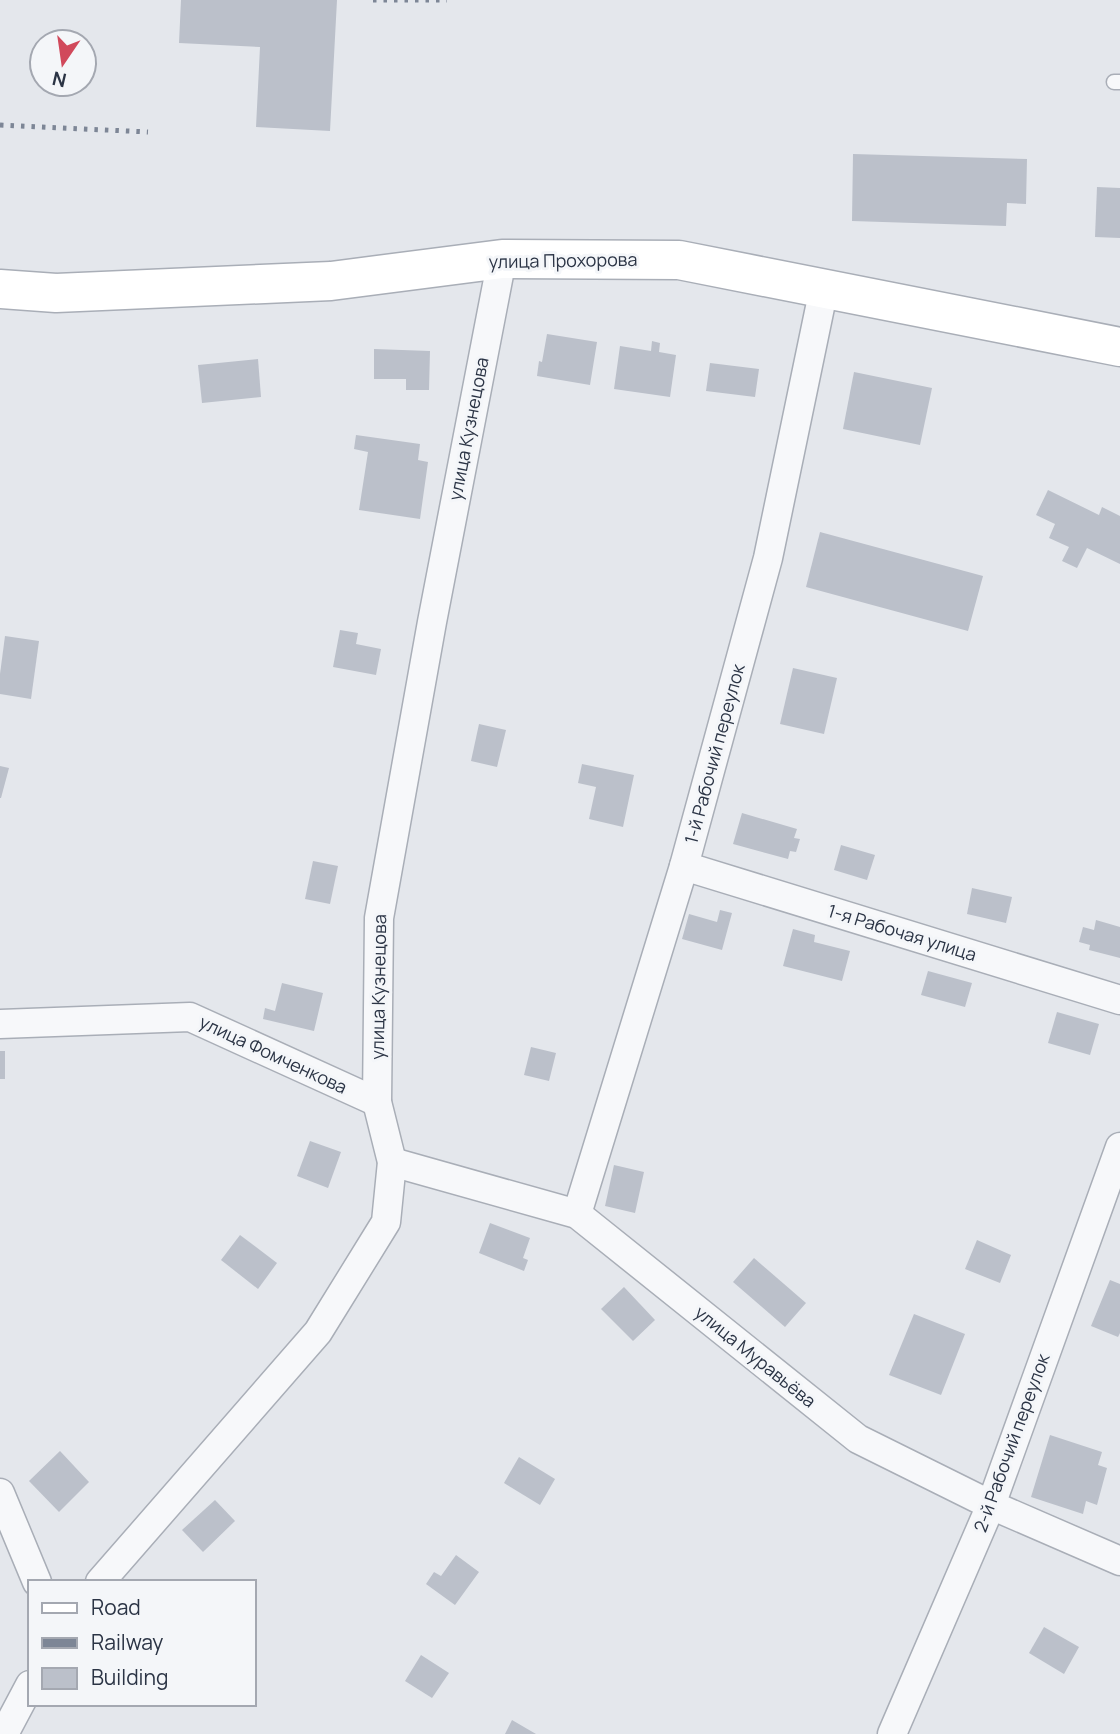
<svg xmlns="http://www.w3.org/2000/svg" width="1120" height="1734" viewBox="0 0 1120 1734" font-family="Manrope,sans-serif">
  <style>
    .building { fill: #bbc0ca }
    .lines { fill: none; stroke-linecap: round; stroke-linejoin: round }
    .lane-casing { stroke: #a9aeb7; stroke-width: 17 }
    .street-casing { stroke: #a9aeb7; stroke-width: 31 }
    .secondary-casing { stroke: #a9aeb7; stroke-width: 41 }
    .lane { stroke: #f7f8fa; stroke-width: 14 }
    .street { stroke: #f7f8fa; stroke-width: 28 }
    .secondary { stroke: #fff; stroke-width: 38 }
    .rail { stroke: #7d8696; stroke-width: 5; stroke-dasharray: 3.5 7; stroke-linecap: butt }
    .labels { text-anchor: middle; stroke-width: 6; stroke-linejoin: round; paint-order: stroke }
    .street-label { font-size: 18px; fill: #2b3445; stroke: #f4f6f9 }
  </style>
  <rect width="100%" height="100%" fill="#e4e7ec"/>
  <!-- building -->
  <g class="building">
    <path d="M181 0H337L330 131 256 127 260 47 179 43Z"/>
    <path d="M853 154 1027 159 1026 204 1007 203 1006 226 852 221Z"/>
    <path d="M1097 187 1120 188V238L1095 237Z"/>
    <path d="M547 334 597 342 590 385 537 376 539 361 542 362Z"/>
    <path d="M652 341 660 343 659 352 676 355 670 397 614 389 620 346 651 351Z"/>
    <path d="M374 349 430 351 429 390H406V379H374Z"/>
    <path d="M258 359 261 397 202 403 198 365Z"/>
    <path d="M710 363 759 369 755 397 706 391Z"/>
    <path d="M854 372 932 388 920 445 843 429Z"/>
    <path d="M356 435 420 444 418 460 428 462 420 519 359 510 368 452 354 449Z"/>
    <path d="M1048 490 1099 515 1102 507 1120 516V564L1087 548 1077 568 1062 561 1069 547 1049 538 1055 524 1036 515Z"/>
    <path d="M820 532 983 576 968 631 806 587Z"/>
    <path d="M340 630 358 633 356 644 381 649 376 675 333 667Z"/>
    <path d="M5 636 39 641 31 699 0 694V674Z"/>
    <path d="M793 668 837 678 824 734 780 724Z"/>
    <path d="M479 724 506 730 497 767 471 761Z"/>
    <path d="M582 764 634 775 623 827 589 819 596 787 578 783Z"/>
    <path d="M0 766 9 768 1 798H0Z"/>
    <path d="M742 813 797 829 794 838 800 839 796 852 790 851 788 859 733 844Z"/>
    <path d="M841 845 875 855 867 880 834 870Z"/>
    <path d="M313 861 338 866 330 904 305 899Z"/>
    <path d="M972 888 1012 897 1006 923 967 914Z"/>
    <path d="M720 910 732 913 722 950 682 939 689 914 717 922Z"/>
    <path d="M1096 920 1120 927V958L1089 950 1090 945 1079 942 1083 927 1094 930Z"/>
    <path d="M793 929 815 935 814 942 850 951 842 981 783 966Z"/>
    <path d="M928 971 972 983 965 1007 921 995Z"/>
    <path d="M282 983 323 993 314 1031 263 1019 265 1008 275 1011Z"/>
    <path d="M1057 1012 1099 1024 1090 1055 1048 1043Z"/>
    <path d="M531 1047 556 1053 549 1081 524 1075Z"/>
    <rect x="0" y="1051" width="5" height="28"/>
    <path d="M310 1141 341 1152 328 1188 297 1176Z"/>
    <path d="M614 1165 644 1172 635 1213 605 1206Z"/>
    <path d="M490 1223 530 1238 523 1258 528 1260 524 1271 479 1253Z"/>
    <path d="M240 1235 277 1263 258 1289 221 1260Z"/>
    <path d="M977 1240 1011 1255 1000 1283 965 1269Z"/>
    <path d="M754 1258 806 1303 785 1327 733 1282Z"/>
    <path d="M1110 1280 1120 1284V1333L1118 1337 1091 1326Z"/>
    <path d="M624 1287 655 1320 633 1341 601 1309Z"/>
    <path d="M914 1314 965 1334 941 1395 889 1375Z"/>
    <path d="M1050 1435 1102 1452 1098 1465 1107 1468 1097 1505 1086 1501 1083 1514 1031 1497Z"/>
    <path d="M60 1451 89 1482 59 1512 29 1481Z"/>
    <path d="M519 1457 555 1479 540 1505 504 1483Z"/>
    <path d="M215 1500 235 1521 203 1552 182 1530Z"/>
    <path d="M456 1555 479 1572 455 1605 426 1584 434 1572 441 1576Z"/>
    <path d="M1044 1627 1079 1647 1064 1674 1029 1653Z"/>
    <path d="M421 1655 449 1673 432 1698 405 1681Z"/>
    <path d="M512 1720 536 1734H505Z"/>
  </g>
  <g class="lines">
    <!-- lane casing -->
    <g class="lane-casing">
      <path id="lane" d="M1114 82H1120"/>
    </g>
    <!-- street casing -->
    <g class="street-casing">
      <g id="street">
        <path d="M684 866 1120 1000"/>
        <path d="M0 1024 190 1017 377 1102"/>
        <path d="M392 1162 577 1214 858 1439 991 1505 1120 1561"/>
        <path d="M577 1214 684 866 768 558 824 288"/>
        <path d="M0 1493 37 1582"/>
        <path d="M100 1582 318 1332 386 1222 392 1162 377 1102 379 918 432 622 502 259"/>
        <path d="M4 1734 30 1685"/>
        <path d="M892 1734 991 1505 1120 1147"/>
      </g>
    </g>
    <!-- secondary casing -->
    <g class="secondary-casing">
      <path id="secondary" d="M0 289 56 293 331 281 502 259 679 260 1120 347"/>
    </g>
    <!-- lane -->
    <use href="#lane" class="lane"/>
    <!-- street -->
    <use href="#street" class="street"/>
    <!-- secondary -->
    <use href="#secondary" class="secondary"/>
    <!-- rail -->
    <g class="rail">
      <path d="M373 0H447"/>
      <path d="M0 125 148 132"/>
    </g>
  </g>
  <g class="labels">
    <!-- street labels -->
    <g class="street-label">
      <text transform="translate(563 261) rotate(-1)" y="6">улица Прохорова</text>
      <text transform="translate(469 429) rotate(-79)" y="6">улица Кузнецова</text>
      <text transform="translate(715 754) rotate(-75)" y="6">1-й Рабочий переулок</text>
      <text transform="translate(902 933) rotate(17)" y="6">1-я Рабочая улица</text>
      <text transform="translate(379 987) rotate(-89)" y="6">улица Кузнецова</text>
      <text transform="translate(273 1055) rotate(25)" y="6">улица Фомченкова</text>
      <text transform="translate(755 1357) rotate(39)" y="6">улица Муравьёва</text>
      <text transform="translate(1012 1443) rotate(-70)" y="6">2-й Рабочий переулок</text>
    </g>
  </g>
  <!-- legend -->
  <rect x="28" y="1580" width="228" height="126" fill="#f4f6f9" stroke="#a4a8b1" stroke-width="2"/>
  <rect x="42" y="1603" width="35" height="10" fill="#ffffff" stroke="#a4a8b1" stroke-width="2"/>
  <text x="91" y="1615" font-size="21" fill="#2b3445">Road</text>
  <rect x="42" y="1638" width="35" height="10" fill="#7d8696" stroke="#a4a8b1" stroke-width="2"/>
  <text x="91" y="1650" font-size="21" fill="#2b3445">Railway</text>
  <rect x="42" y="1668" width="35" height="21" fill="#bbc0ca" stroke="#a4a8b1" stroke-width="2"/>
  <text x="91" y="1685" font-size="21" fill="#2b3445">Building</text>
  <!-- north arrow -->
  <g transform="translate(63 63) rotate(193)"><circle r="33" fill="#f4f6f9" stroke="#a4a8b1" stroke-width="2"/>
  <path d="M0-5L12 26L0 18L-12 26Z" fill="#d1495b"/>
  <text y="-10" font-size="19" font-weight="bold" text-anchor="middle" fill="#2b3445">N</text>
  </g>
</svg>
